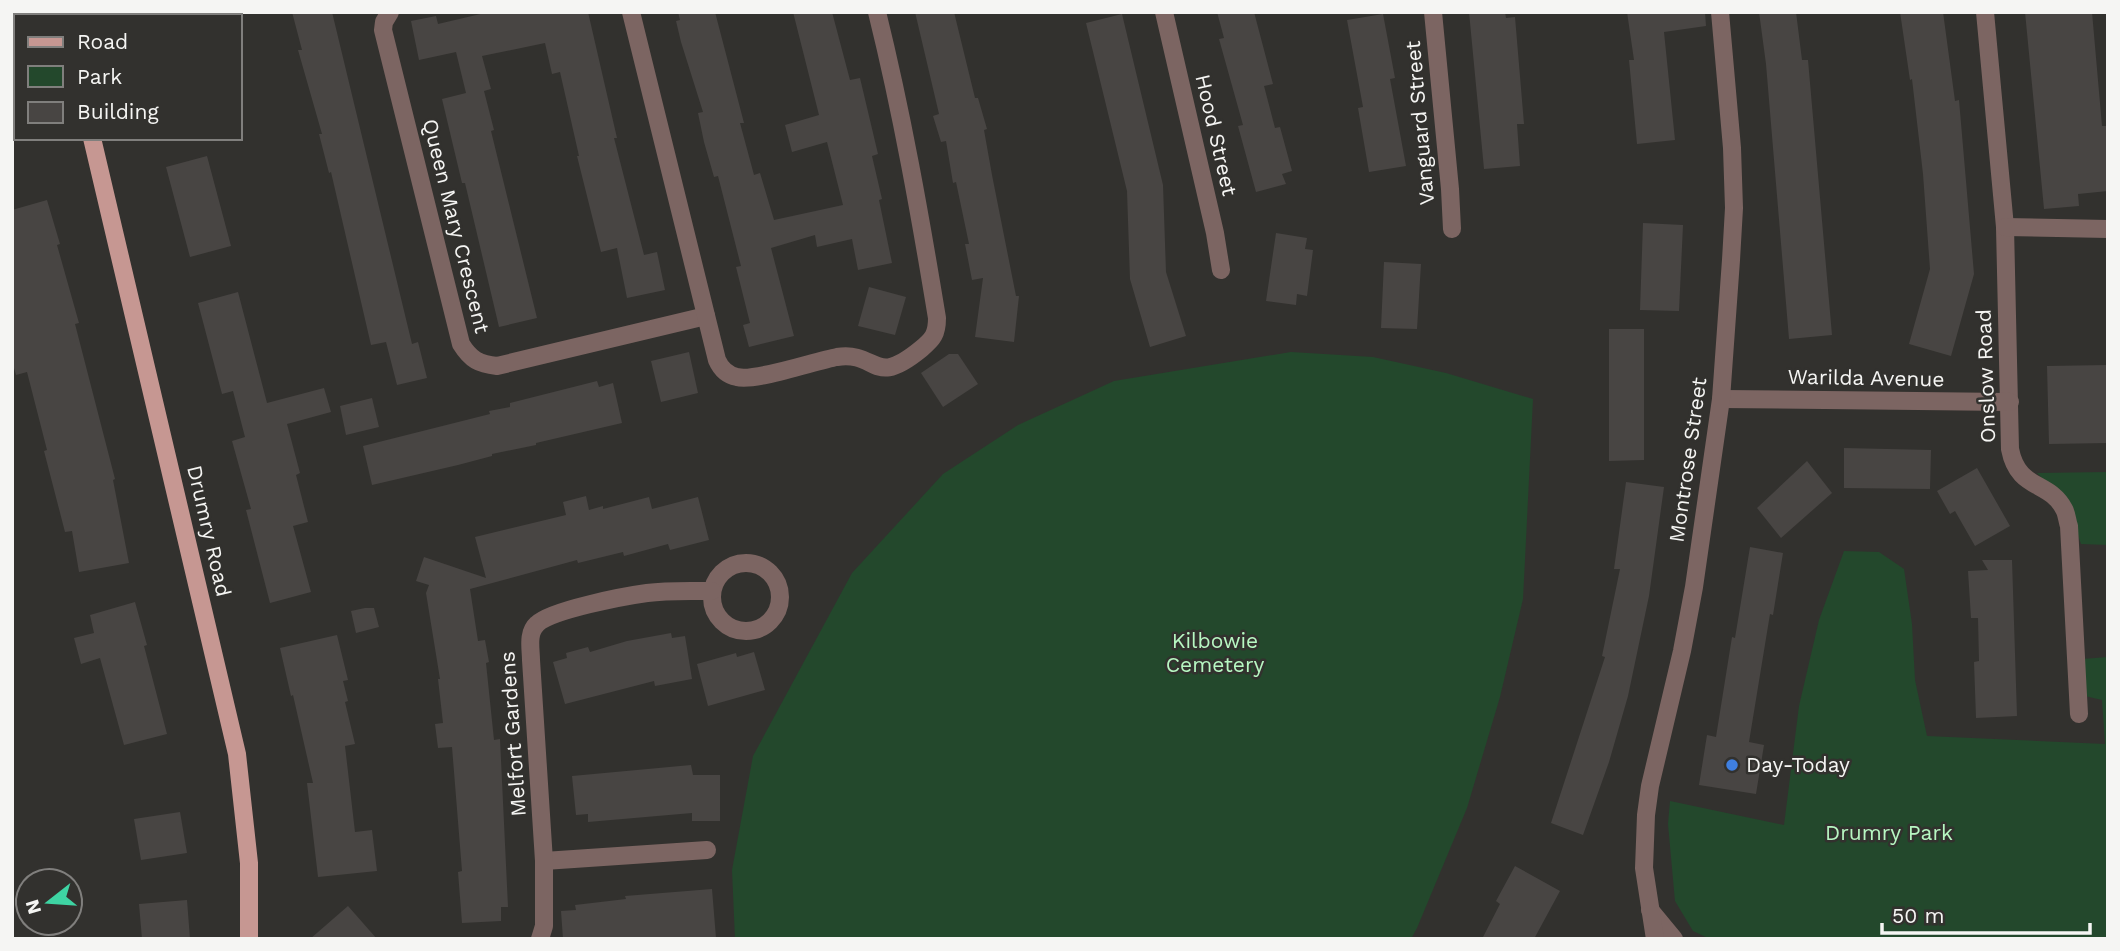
<svg xmlns="http://www.w3.org/2000/svg" width="2120" height="951" viewBox="0 0 2120 951" font-family="'Work Sans',sans-serif">
  <style>
    .green { fill: #23482c }
    .building { fill: #484543 }
    .lines { fill: none; stroke-linecap: round; stroke-linejoin: round }
    .minor { stroke: #7c6562; stroke-width: 18 }
    .major { stroke: #c69792; stroke-width: 18 }
    .shop-dot { fill: #3f7fe0; stroke: #32312e; stroke-width: 2.5 }
    .labels { text-anchor: middle; stroke-width: 5; stroke-linejoin: round; paint-order: stroke }
    .street-label { font-size: 21px; fill: #f5f5f3; stroke: #32312e }
    .park-label { font-size: 21px; fill: #b7f7c2; stroke: #32312e }
    .poi-label { font-size: 21px; fill: #f5f5f3; stroke: #32312e; text-anchor: start }
  </style>
  <rect width="100%" height="100%" fill="#32312e"/>
  <!-- green -->
  <g class="green">
    <path d="M1291 352 1373 357 1446 373 1533 399 1523 599 1500 697 1467 808 1417 928 1411 939H735L732 870 753 756 852 573 943 474 1018 425 1114 381Z"/>
    <path d="M2108 472V545L2081 544 2067 503 2037 473Z"/>
    <path d="M1844 551 1879 552 1904 569 1912 624 1915 680 1927 736 2105 744 2102 700 2085 696 2082 659 2108 657V939H1710L1693 931 1675 901 1668 824 1670 801 1784 825 1799 706 1819 620Z"/>
  </g>
  <!-- building -->
  <g class="building">
    <path d="M292 12H332L412 344 418 342 427 378 397 385 386 342 371 345 331 172 329 173 319 134H322L298 50H302Z"/>
    <path d="M489 12H588L617 138H614L644 255 657 252 665 290 627 298 617 248 601 252 577 156H579L560 72 552 74 545 43 482 56 491 89 484 91 494 130 491 131 537 318 499 327 465 183H462L442 99 466 93 456 52 419 60 411 21 436 16 438 24Z"/>
    <path d="M678 12H715L744 123H740L754 175 760 173 774 220 843 205 827 142 792 152 785 125 819 115 793 12H832L850 80 860 78 878 154 872 156 882 199 879 200 892 263 858 270 852 239 817 247 815 235 771 248 794 336 749 347 743 325 750 323 736 267 741 266 718 176 714 177 704 142 698 113 703 112 681 42 676 21 680 20Z"/>
    <path d="M915 12H954L975 98H978L987 129 984 130 992 175 1016 296H1019L1014 342 975 337 983 278 972 280 965 244H969L956 182 953 183 946 141 941 142 933 116 939 114Z"/>
    <path d="M1217 12H1254L1273 84 1264 86 1275 128 1280 127 1292 171 1282 174 1286 184 1256 192 1238 126 1243 125 1219 39 1224 38Z"/>
    <path d="M1469 12H1505L1506 18 1515 17 1524 124H1517L1520 166 1484 169Z"/>
    <path d="M1627 12H1705L1706 26 1664 32 1675 140 1637 144 1629 60H1634Z"/>
    <path d="M1759 12H1796L1802 60H1808L1832 335 1789 339 1766 64Z"/>
    <path d="M1900 12H1943L1955 101 1959 100 1974 274 1951 356 1909 344 1930 269 1923 174 1912 79 1910 80Z"/>
    <path d="M2025 12H2092L2102 126H2108V191L2078 194 2079 206 2044 209Z"/>
    <path d="M1122 14 1163 185 1166 272 1186 336 1150 347 1130 279 1127 191 1086 23Z"/>
    <path d="M1383 14 1395 78 1390 79 1406 166 1369 172 1358 108 1363 107 1347 20Z"/>
    <path d="M207 156 231 246 190 257 166 167Z"/>
    <path d="M47 200 60 244 57 245 79 323 75 324 115 479 113 480 129 563 79 572 72 531 65 532 44 451 47 450 27 372 16 375 12 361V210Z"/>
    <path d="M1643 223 1683 225 1679 311 1640 310Z"/>
    <path d="M1276 233 1307 238 1305 249 1313 250 1307 296 1297 294 1296 305 1266 301Z"/>
    <path d="M1384 262 1421 264 1417 329 1381 328Z"/>
    <path d="M869 287 906 297 895 335 858 326Z"/>
    <path d="M238 292 267 403 324 388 331 412 287 424 300 473 296 475 308 522 293 526 311 592 270 603 246 510 251 509 232 441 245 437 233 391 222 394 198 303Z"/>
    <path d="M1609 329H1644V460L1609 461Z"/>
    <path d="M689 352 698 393 661 402 651 361Z"/>
    <path d="M949 354H958L978 384 943 407 921 373Z"/>
    <path d="M2108 365V443L2049 444 2047 366Z"/>
    <path d="M597 381 599 387 613 383 622 423 536 443V445L492 454V456L458 465 372 485 363 446 490 414 489 411 510 407V403Z"/>
    <path d="M372 398 379 427 346 435 340 406Z"/>
    <path d="M1844 448 1931 450 1930 489 1844 488Z"/>
    <path d="M1807 461 1832 493 1781 538 1757 508Z"/>
    <path d="M1977 468 2010 526 1975 546 1955 511 1950 514 1937 491Z"/>
    <path d="M1626 482 1664 487 1649 596 1628 696 1609 762 1583 835 1551 823 1605 657 1602 656 1620 569H1614Z"/>
    <path d="M586 496 589 510 603 506V509L649 497 652 509 698 497 709 540 670 550 668 544 624 556 623 552 578 563 577 560 470 589 478 641 485 640 489 662 486 663 494 740 500 739 508 907H501V921L462 923 458 872 462 871 452 747 438 748 435 724 443 723 438 679H440L426 593 429 585 416 581 424 557 486 578 475 537 566 515 563 502Z"/>
    <path d="M1750 547 1783 553 1773 615 1770 614 1749 742 1764 745 1756 794 1699 785 1707 735 1716 737 1732 637 1735 638Z"/>
    <path d="M1982 560H2012L2017 716 1976 718 1974 662 1979 661 1978 618H1971L1968 571 1988 570Z"/>
    <path d="M135 602 147 645 144 646 167 734 124 745 100 658 81 664 74 638 94 633 90 615Z"/>
    <path d="M365 608H374L379 627 356 633 351 611Z"/>
    <path d="M671 633 672 638 685 636 692 679 655 686 654 681 565 704 553 662 567 658 566 653 588 647 590 652 627 641Z"/>
    <path d="M337 635 348 680 343 681 348 701 345 702 355 744 345 746 355 832 372 830 377 871 318 877 307 783H313L293 695 291 696 280 648Z"/>
    <path d="M754 652 765 690 708 706 697 664 736 653 737 657Z"/>
    <path d="M691 765 693 775H720V821H692V813L588 822V814L576 815 572 776Z"/>
    <path d="M180 812 187 853 141 860 134 819Z"/>
    <path d="M1515 866 1560 891 1534 939H1482L1500 904 1496 901Z"/>
    <path d="M712 889 716 938 563 939 561 911 576 910 575 905 626 899 625 896Z"/>
    <path d="M187 900 190 939H142L139 904Z"/>
    <path d="M348 906 377 939H310Z"/>
  </g>
  <g class="lines">
    <!-- minor -->
    <g class="minor">
      <path d="M390 12 384 22 383 30 461 344C471 360 479 364 497 366L706 316"/>
      <path d="M631 12 717 360C721 369 727 375 737 377 755 382 815 361 837 357 879 351 872 389 921 349 933 339 937 334 937 318 920 215 902 113 877 12"/>
      <path d="M1164 12 1215 233 1221 270"/>
      <path d="M1433 12 1450 189 1452 229"/>
      <path d="M1985 12 2005 227 2010 449C2018 491 2049 480 2064 509 2067 514 2067 521 2069 526L2079 714"/>
      <path d="M2005 227 2108 229"/>
      <path d="M1721 399 2010 402"/>
      <circle cx="746" cy="597" r="34"/>
      <path d="M544 861 707 850"/>
      <path d="M1650 910 1674 939"/>
      <path d="M540 939 544 926V861L531 660C531 649 527 633 537 624 551 610 625 596 647 593 668 590 691 591 712 591"/>
      <path d="M1655 939 1644 868 1646 815 1650 786 1682 651 1694 587 1721 399 1731 260 1734 208 1732 148 1720 12"/>
    </g>
    <!-- major -->
    <g class="major">
      <path d="M63 12 64 16"/>
      <path d="M92 138 237 754 249 863V939"/>
    </g>
  </g>
  <!-- markers -->
  <circle class="shop-dot" cx="1732" cy="765" r="7"/>
  <g class="labels">
    <!-- street labels -->
    <g class="street-label">
      <text transform="translate(1420 123) rotate(-95)" y="7">Vanguard Street</text>
      <text transform="translate(1216 135) rotate(77)" y="7">Hood Street</text>
      <text transform="translate(456 226) rotate(76)" y="7">Queen Mary Crescent</text>
      <text transform="translate(1986 376) rotate(-92)" y="7">Onslow Road</text>
      <text transform="translate(1866 378) rotate(1)" y="7">Warilda Avenue</text>
      <text transform="translate(1688 460) rotate(-82)" y="7">Montrose Street</text>
      <text transform="translate(209 531) rotate(77)" y="7">Drumry Road</text>
      <text transform="translate(513 734) rotate(-94)" y="7">Melfort Gardens</text>
    </g>
    <!-- park labels -->
    <g class="park-label">
      <text x="1215" y="648">Kilbowie<tspan x="1215" dy="24">Cemetery</tspan></text>
      <text x="1889" y="840">Drumry Park</text>
    </g>
    <!-- poi labels -->
    <g class="poi-label">
      <text x="1746" y="772">Day-Today</text>
    </g>
  </g>
  <!-- border -->
  <rect width="2120" height="951" fill="none" stroke="#f5f5f3" stroke-width="28"/>
  <!-- legend -->
  <rect x="14" y="14" width="228" height="126" fill="#32312e" stroke="#807f7d" stroke-width="2"/>
  <rect x="28" y="37" width="35" height="10" fill="#c69792" stroke="#807f7d" stroke-width="2"/>
  <text x="77" y="49" font-size="21" fill="#f5f5f3">Road</text>
  <rect x="28" y="66" width="35" height="21" fill="#23482c" stroke="#807f7d" stroke-width="2"/>
  <text x="77" y="84" font-size="21" fill="#f5f5f3">Park</text>
  <rect x="28" y="102" width="35" height="21" fill="#484543" stroke="#807f7d" stroke-width="2"/>
  <text x="77" y="119" font-size="21" fill="#f5f5f3">Building</text>
  <!-- north arrow -->
  <g transform="translate(49 902) rotate(253)"><circle r="33" fill="#32312e" stroke="#807f7d" stroke-width="2"/>
  <path d="M0-5L12 26L0 18L-12 26Z" fill="#3ed4a3"/>
  <text y="-10" font-size="19" font-weight="bold" text-anchor="middle" fill="#f5f5f3">N</text>
  </g>
  <!-- scale -->
  <path d="M1882 923v10h208v-10" fill="none" stroke="#f5f5f3" stroke-width="3.5"/>
  <text x="1892" y="923" font-size="21" fill="#f5f5f3" stroke="#32312e" stroke-width="5" paint-order="stroke">50 m</text>
</svg>
